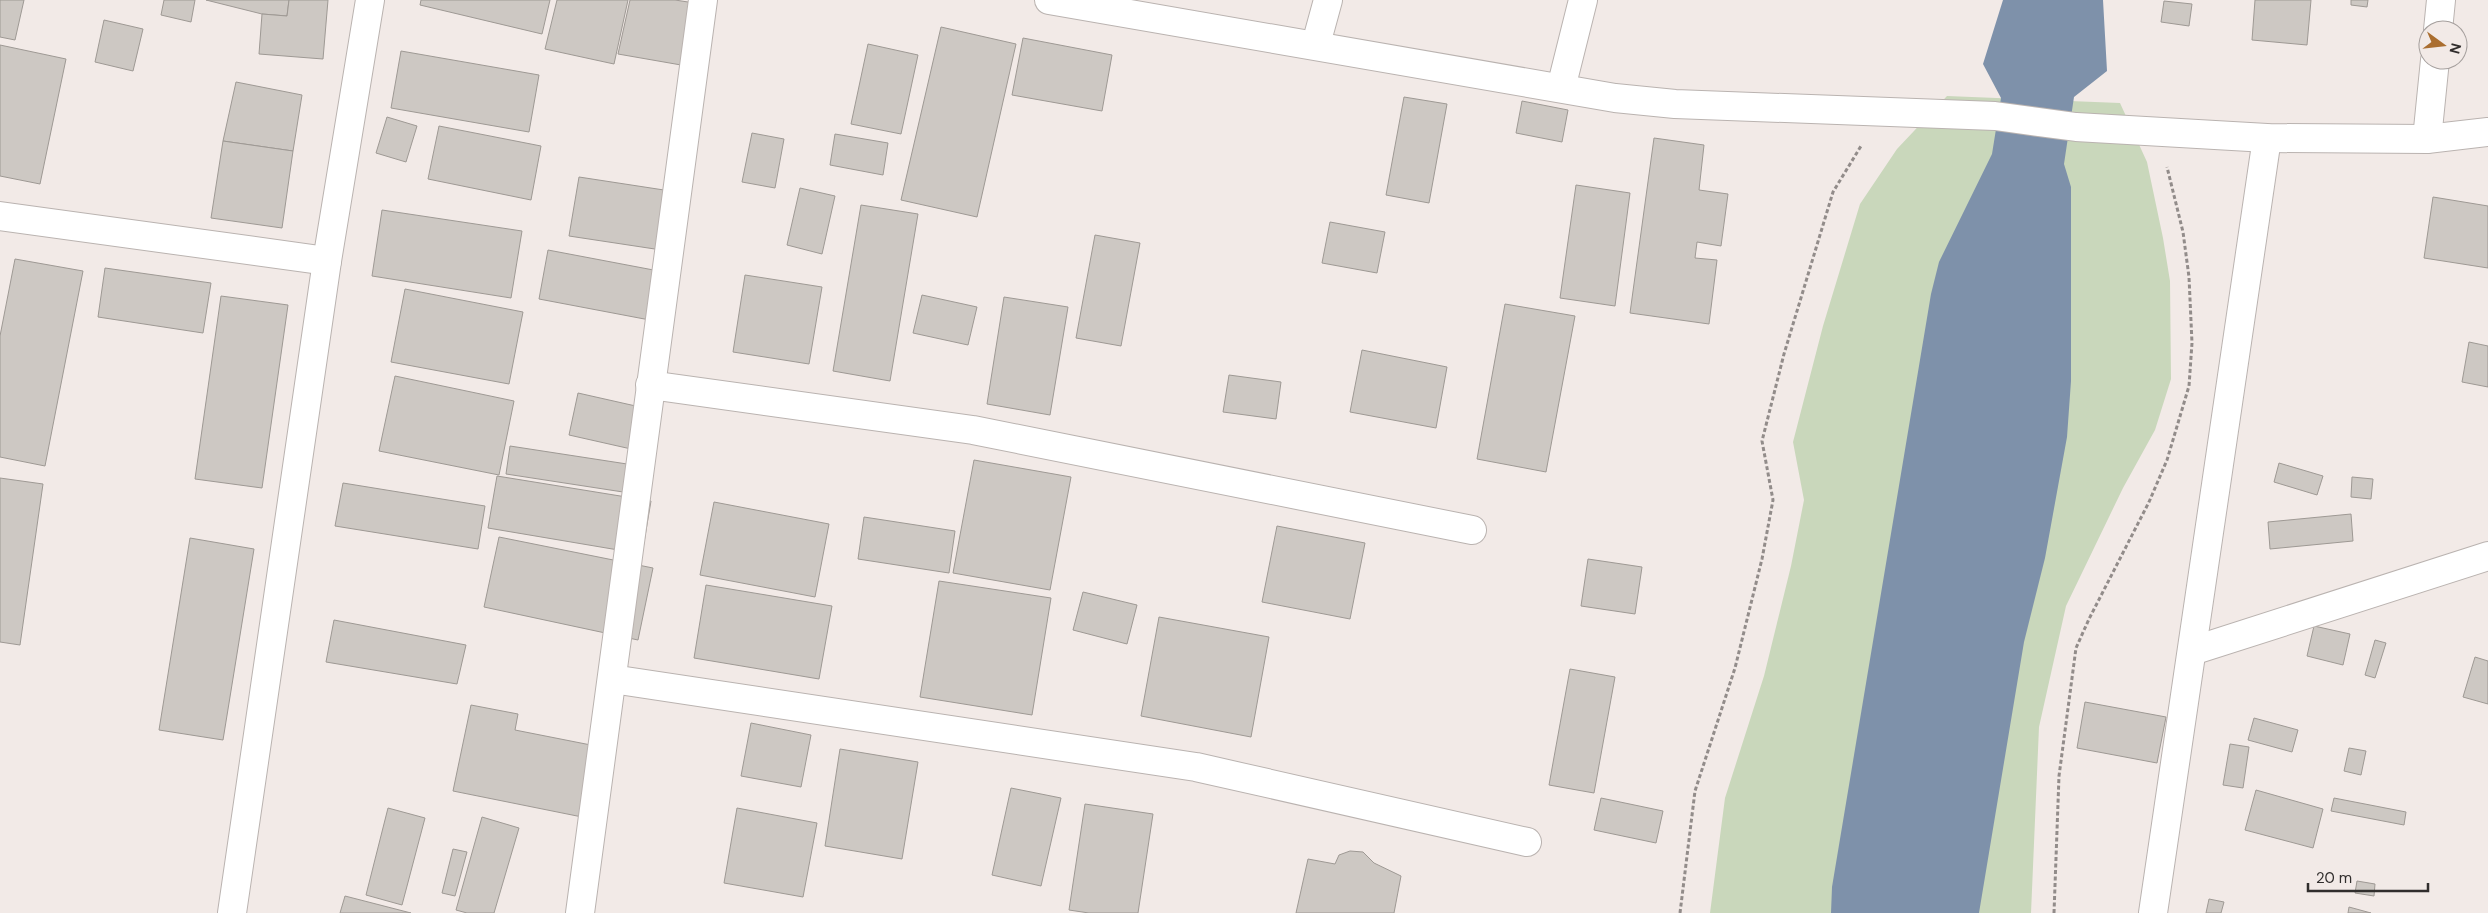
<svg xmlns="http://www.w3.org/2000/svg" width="2488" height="913" viewBox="0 0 2488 913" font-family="'DM Sans',sans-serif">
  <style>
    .green { fill: #c9d7bb }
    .water { fill: #7e91aa }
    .building { fill: #cdc8c3; stroke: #9e9994 }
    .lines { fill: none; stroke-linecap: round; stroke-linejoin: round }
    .street-casing { stroke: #bab3b0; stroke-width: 30 }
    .secondary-casing { stroke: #bab3b0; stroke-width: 30 }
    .path { stroke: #928c8a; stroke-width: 3; stroke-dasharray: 4 2.5; stroke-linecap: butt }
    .street { stroke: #fff; stroke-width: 28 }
    .secondary { stroke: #fff; stroke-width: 28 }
  </style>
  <rect width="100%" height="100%" fill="#f2eae7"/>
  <!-- green -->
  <path class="green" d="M1947 96 2120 103 2147 162 2163 238 2170 281 2171 379 2155 430 2123 488 2066 606 2039 727 2031 913H1710L1725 798 1764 676 1791 566 1804 500 1793 442 1823 326 1860 204 1897 149Z"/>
  <!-- water -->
  <path class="water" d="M2003 0H2103L2107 71 2074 97 2064 164 2071 187V381L2067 437 2045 558 2024 642 1979 913H1831L1832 887 1931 294 1939 262 1992 154 2001 98 1983 64Z"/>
  <!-- building -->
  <g class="building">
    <path d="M0 0H24L15 40 0 37Z"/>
    <path d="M164 0H195L191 22 161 15Z"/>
    <path d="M206 0H289L287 16 262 14Z"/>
    <path d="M289 0H328L323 59 259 54 262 14 287 16Z"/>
    <path d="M421 0H550L542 34 420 5Z"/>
    <path d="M557 0H628L614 64 545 49Z"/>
    <path d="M630 0H675L714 6 704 69 618 54Z"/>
    <path d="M2255 0H2311L2307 45 2252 40Z"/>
    <path d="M2351 0H2368L2367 7 2351 5Z"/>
    <path d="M2164 1 2192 4 2189 26 2161 22Z"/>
    <path d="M104 20 143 29 133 71 95 62Z"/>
    <path d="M941 27 1016 44 977 217 901 200Z"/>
    <path d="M1023 38 1112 55 1102 111 1012 95Z"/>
    <path d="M868 44 918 55 901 134 851 124Z"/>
    <path d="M0 45 66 59 40 184 0 176Z"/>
    <path d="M401 51 539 75 529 132 391 108Z"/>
    <path d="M236 82 302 95 293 151 223 141Z"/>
    <path d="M1404 97 1447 104 1429 203 1386 195Z"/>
    <path d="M1522 101 1568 110 1562 142 1516 133Z"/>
    <path d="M387 117 417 126 406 162 376 153Z"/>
    <path d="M439 126 541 146 531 200 428 179Z"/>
    <path d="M752 133 784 139 775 188 742 182Z"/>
    <path d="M835 134 888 143 883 175 830 165Z"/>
    <path d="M1654 138 1704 145 1699 190 1728 194 1721 246 1697 242 1695 258 1717 260 1709 324 1630 313Z"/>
    <path d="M223 141 293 151 282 228 211 218Z"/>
    <path d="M579 177 677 192 668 251 569 236Z"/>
    <path d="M1576 185 1630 193 1615 306 1560 298Z"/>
    <path d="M800 188 835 196 822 254 787 245Z"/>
    <path d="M2433 197 2488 206V268L2424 258Z"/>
    <path d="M861 205 918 214 890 381 833 371Z"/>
    <path d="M382 210 522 231 511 298 372 276Z"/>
    <path d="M1330 222 1385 232 1377 273 1322 263Z"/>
    <path d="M1095 235 1140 243 1121 346 1076 338Z"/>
    <path d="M548 250 664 272 655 321 539 299Z"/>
    <path d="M15 259 83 271 45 466 0 457V336Z"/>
    <path d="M105 268 211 283 203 333 98 317Z"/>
    <path d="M745 275 822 287 809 364 733 352Z"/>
    <path d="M405 289 523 312 509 384 391 362Z"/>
    <path d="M922 295 977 307 968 345 913 333Z"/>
    <path d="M221 296 288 305 262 488 195 479Z"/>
    <path d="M1004 297 1068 307 1050 415 987 404Z"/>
    <path d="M1505 304 1575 316 1546 472 1477 459Z"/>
    <path d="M2469 342 2488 346V387L2462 382Z"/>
    <path d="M1362 350 1447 367 1436 428 1350 412Z"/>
    <path d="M1229 375 1281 382 1276 419 1223 412Z"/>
    <path d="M395 376 514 401 499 475 379 451Z"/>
    <path d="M578 393 649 409 640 451 569 435Z"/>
    <path d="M510 446 640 466 636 494 506 474Z"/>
    <path d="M974 460 1071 477 1050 590 953 573Z"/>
    <path d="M2279 463 2323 476 2317 495 2274 482Z"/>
    <path d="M497 476 651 501 642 554 488 528Z"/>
    <path d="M2352 477 2373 479 2371 499 2351 497Z"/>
    <path d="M0 478 43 484 20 645 0 642Z"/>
    <path d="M343 483 485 506 478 549 335 526Z"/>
    <path d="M714 502 829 524 815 597 700 575Z"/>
    <path d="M2351 514 2353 541 2270 549 2268 522Z"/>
    <path d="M864 517 955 531 949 573 858 559Z"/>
    <path d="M1277 526 1365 543 1350 619 1262 602Z"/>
    <path d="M499 537 653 568 638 640 484 607Z"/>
    <path d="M190 538 254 549 223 740 159 730Z"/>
    <path d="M1588 559 1642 567 1635 614 1581 606Z"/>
    <path d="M939 581 1051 598 1032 715 920 697Z"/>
    <path d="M706 585 832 606 819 679 694 658Z"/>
    <path d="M1083 592 1137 605 1127 644 1073 630Z"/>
    <path d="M1159 617 1269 637 1251 737 1141 716Z"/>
    <path d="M334 620 466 645 457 684 326 662Z"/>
    <path d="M2314 626 2350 634 2343 665 2307 656Z"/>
    <path d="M2375 640 2386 643 2375 678 2365 675Z"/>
    <path d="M2475 657 2488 661V704L2463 697Z"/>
    <path d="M1570 669 1615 677 1594 793 1549 785Z"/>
    <path d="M2085 702 2166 717 2157 763 2077 748Z"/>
    <path d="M471 705 518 714 515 730 606 748 592 819 453 791Z"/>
    <path d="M2254 718 2298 730 2292 752 2248 740Z"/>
    <path d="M751 723 811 735 801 787 741 776Z"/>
    <path d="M2230 744 2249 747 2243 788 2223 785Z"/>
    <path d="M2349 748 2366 751 2361 775 2344 771Z"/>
    <path d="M840 749 918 762 902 859 825 846Z"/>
    <path d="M1011 788 1061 798 1041 886 992 875Z"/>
    <path d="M2256 790 2323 809 2313 848 2245 830Z"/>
    <path d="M1601 798 1663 811 1656 843 1594 830Z"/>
    <path d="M2334 798 2406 812 2404 825 2331 811Z"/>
    <path d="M1085 804 1153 814 1138 913H1089L1069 910Z"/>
    <path d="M388 808 425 818 402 905 366 895Z"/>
    <path d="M737 808 817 823 803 897 724 883Z"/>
    <path d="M482 817 519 828 494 913H467L456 910Z"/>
    <path d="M453 849 467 852 455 896 442 893Z"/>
    <path d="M1350 851 1363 852 1374 863 1401 876 1394 913H1296L1308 859 1335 864 1339 855Z"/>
    <path d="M2357 881 2375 884 2374 896 2355 893Z"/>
    <path d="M345 896 411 913H340Z"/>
    <path d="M2209 899 2224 902 2221 913H2206Z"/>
    <path d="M2349 907 2371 913H2348Z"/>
  </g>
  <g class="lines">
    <!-- street casing -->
    <g class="street-casing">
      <g id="street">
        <path d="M2438 30 2441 0"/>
        <path d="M1316 44 1328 0"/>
        <path d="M2427 139 2435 60"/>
        <path d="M0 216 327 261"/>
        <path d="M650 385 973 430 1472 530"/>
        <path d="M2192 651 2488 556"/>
        <path d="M612 679 1196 767 1527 842"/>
        <path d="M232 913 327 261 370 0"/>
        <path d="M580 913 703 0"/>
        <path d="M2153 913 2267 138"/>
      </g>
    </g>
    <!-- secondary casing -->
    <g class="secondary-casing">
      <g id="secondary">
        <path d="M1049 0 1615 98 1675 104 1995 116 2076 127 2267 138 2427 139 2488 132"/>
        <path d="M1561 88 1583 0"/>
      </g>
    </g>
    <!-- path -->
    <g class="path">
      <path d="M1680 913 1695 791 1735 668 1762 559 1773 500 1762 441 1784 354 1833 192 1861 146"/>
      <path d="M2054 913 2059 776 2076 648 2089 619 2149 502 2167 460 2189 386 2192 343 2189 277 2183 232 2167 167"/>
    </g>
    <!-- street -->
    <use href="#street" class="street"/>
    <!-- secondary -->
    <use href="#secondary" class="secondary"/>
  </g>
  <!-- north arrow -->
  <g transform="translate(2443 45) rotate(105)"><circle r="24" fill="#f2eae7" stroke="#a59f9d"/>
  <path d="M0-4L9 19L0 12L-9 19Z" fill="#aa6e30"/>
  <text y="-8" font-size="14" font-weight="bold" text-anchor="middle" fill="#312e2d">N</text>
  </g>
  <!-- scale -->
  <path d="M2308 883v8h120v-8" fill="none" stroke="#312e2d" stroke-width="2.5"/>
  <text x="2316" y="883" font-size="15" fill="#312e2d" stroke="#f2eae7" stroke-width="4" paint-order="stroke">20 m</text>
</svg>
